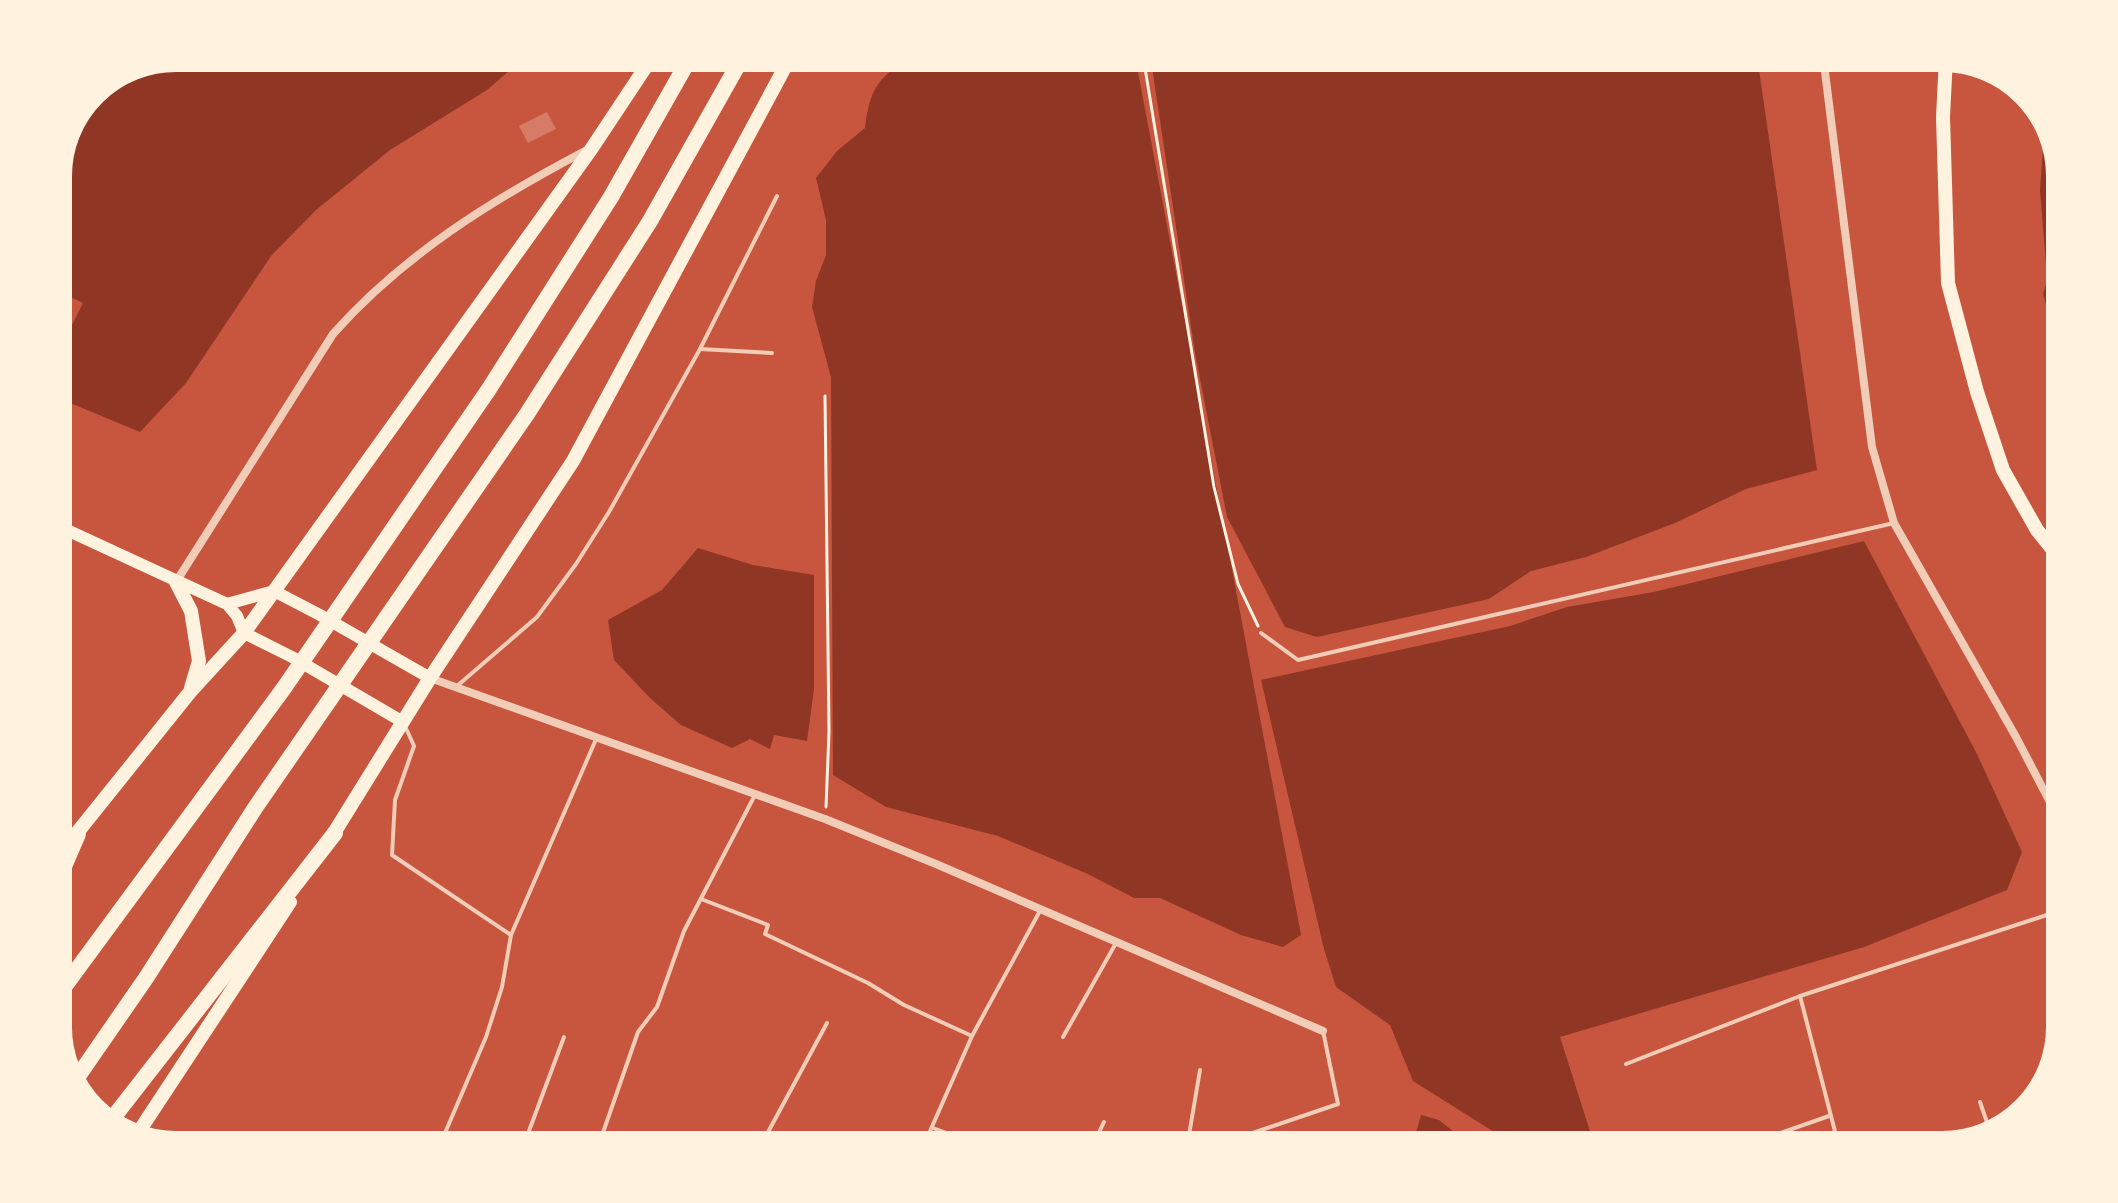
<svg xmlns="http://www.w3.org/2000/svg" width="2118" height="1203" viewBox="0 0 2118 1203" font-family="Cabin,sans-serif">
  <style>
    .water { fill: #8f3625 }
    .building { fill: #d67c66 }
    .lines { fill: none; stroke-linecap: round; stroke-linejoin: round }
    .path { stroke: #fff3e0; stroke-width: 3 }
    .service { stroke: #f1ccb7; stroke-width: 4 }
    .minor { stroke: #f1ccb7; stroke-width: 8 }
    .tertiary { stroke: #f1ccb7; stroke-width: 11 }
    .secondary { stroke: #fff3e0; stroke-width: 12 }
    .primary { stroke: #fff3e0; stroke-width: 14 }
    .motorway { stroke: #fff3e0; stroke-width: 16 }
    .rim { fill: none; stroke: #fff3e0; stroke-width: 4 }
  </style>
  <rect width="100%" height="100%" fill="#c8553d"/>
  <!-- water -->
  <g class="water">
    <path d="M176 56H526L487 90 390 150 316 210 271 256 186 383 140 432 56 397V357L83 303 56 290V169L92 91Z"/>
    <path d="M914 56H1135L1301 935 1283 947 1241 935 1160 898H1134L1088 874 998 836 886 807 833 775 831 377 812 307 816 281 826 255V220L816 178 837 151 865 128C870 87 879 76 914 56Z"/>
    <path d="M1153 56H1757L1817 470 1746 489 1675 523 1586 557 1531 571 1489 599 1317 637 1285 627 1227 517 1195 353 1153 74Z"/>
    <path d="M2045 118 2062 169V373L2049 347 2054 332 2043 294 2050 273 2046 264 2040 190Z"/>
    <path d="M1864 541 1977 754 2022 852 2007 890 1864 947 1560 1037 1595 1147H1518L1413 1081 1390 1025 1336 987 1324 949 1261 680 1510 626 1567 607 1654 592Z"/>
    <path d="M698 548 753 565 814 575V689L807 741 774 735 770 749 750 739 732 748 681 725 650 698 614 660 608 620 662 590Z"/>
    <path d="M1421 1115 1439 1120 1454 1132 1489 1147H1412Z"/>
  </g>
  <!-- building -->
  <path class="building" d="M547 112 556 129 528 143 519 126Z"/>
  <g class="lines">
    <!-- path -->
    <g class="path">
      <path d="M1143 56 1214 487 1238 584 1258 626"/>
      <path d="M825 396 829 732 826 807"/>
    </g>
    <!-- service -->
    <g class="service">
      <path d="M700 349 772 353"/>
      <path d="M1261 633 1298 660 1894 523"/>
      <path d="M457 686 537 617 576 564 609 512 700 349 777 196"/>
      <path d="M405 726 414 746 395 800 392 855 511 935"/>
      <path d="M701 899 768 925 765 934 868 983 904 1005 972 1036"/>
      <path d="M1800 996 1839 1147"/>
      <path d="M1063 1037 1116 943"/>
      <path d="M1626 1064 1800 996 2062 910"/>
      <path d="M1980 1102 1991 1134"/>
      <path d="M933 1128 984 1147"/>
      <path d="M439 1147 486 1037 502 987 511 935 597 737"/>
      <path d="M523 1147 564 1037"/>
      <path d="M598 1147 638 1032 657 1007 684 931 756 793"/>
      <path d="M760 1147 827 1023"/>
      <path d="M923 1147 972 1036 1041 909"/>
      <path d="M1092 1147 1104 1122"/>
      <path d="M1187 1147 1200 1070"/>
      <path d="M1203 1147 1244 1136 1338 1104 1323 1031"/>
      <path d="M1741 1147 1829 1116"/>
    </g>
    <!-- minor -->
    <g class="minor">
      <path d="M1823 56 1872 447 1894 523 2016 737 2062 825"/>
      <path d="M176 582 333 334C403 255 492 200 585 151"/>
      <path d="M430 678 825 819 936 864 1323 1031"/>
    </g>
    <!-- tertiary -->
    <path class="tertiary" d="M141 1130 167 1145"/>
    <!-- secondary -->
    <g class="secondary">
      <path d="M56 525 227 604 237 616 244 633 292 657 403 722"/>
      <path d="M227 604 274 591 320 615 430 678"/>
    </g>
    <!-- primary -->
    <g class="primary">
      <path d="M1946 57 1943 117 1948 283 1977 392 2003 470 2037 530 2062 561"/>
      <path d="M176 582 191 611 199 661 191 688"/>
      <path d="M329 841 430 678 573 461 791 56"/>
      <path d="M56 859 190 692 244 633 592 148 653 56"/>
      <path d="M136 1136 290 902"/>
    </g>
    <!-- motorway -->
    <g class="motorway">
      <path d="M56 885 78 834"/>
      <path d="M56 998 284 688 489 389 611 197 691 56"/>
      <path d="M72 1085 146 978 255 808 527 414 650 221 743 56"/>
      <path d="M109 1123 335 833"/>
    </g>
  </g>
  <!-- crop -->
  <path d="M0 0H2118V1203H0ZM176 70H1942A106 106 0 0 1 2048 176V1027A106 106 0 0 1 1942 1133H176A106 106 0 0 1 70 1027V176A106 106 0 0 1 176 70Z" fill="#fff3e0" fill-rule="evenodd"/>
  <path class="rim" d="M176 70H1942A106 106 0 0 1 2048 176V1027A106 106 0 0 1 1942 1133H176A106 106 0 0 1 70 1027V176A106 106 0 0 1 176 70Z"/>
</svg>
